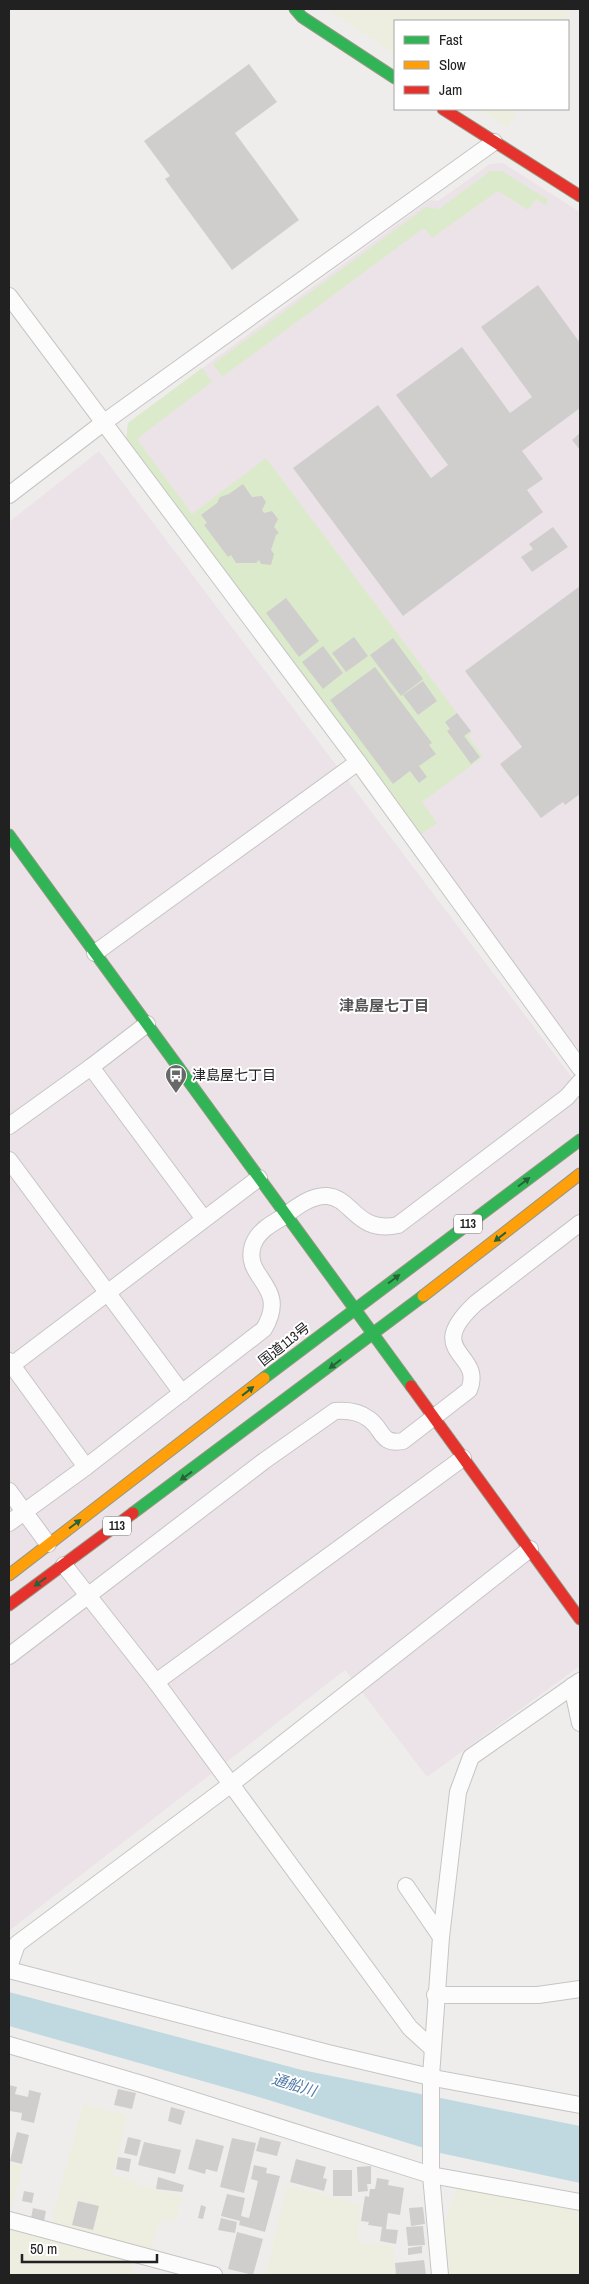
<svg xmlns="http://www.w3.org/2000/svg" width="589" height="2284" viewBox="0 0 589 2284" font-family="'Archivo Narrow','Noto Sans JP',sans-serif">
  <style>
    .industrial { fill: #ece3e9 }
    .farmland { fill: #edeedf }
    .grass { fill: #dceacc }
    .water { fill: #c0d9e0 }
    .building { fill: #d0cecc }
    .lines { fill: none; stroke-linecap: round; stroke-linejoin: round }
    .street-casing { stroke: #c6c5c4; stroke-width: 18 }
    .fast-casing { stroke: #969883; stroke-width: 13 }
    .slow-casing { stroke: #969883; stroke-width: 13 }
    .jam-casing { stroke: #969883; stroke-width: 13 }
    .street { stroke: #fdfcfc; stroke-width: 16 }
    .fast { stroke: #30b455; stroke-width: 11 }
    .slow { stroke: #ff9f0a; stroke-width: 11 }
    .jam { stroke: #e5322d; stroke-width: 11 }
    .oneway { fill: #286338 }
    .labels { text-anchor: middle; stroke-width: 4; stroke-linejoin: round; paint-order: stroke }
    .shield { fill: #fff; stroke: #646464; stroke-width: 1 }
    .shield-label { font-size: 12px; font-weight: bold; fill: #212121 }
    .poi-label { font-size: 14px; fill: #212121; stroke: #fff; text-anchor: start }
    .street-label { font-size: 14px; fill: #212121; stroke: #fff }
    .neighbourhood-label { font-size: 15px; font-weight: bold; fill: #545454; stroke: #fff }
    .water-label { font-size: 15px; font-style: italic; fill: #5079a4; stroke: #fff }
  </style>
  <rect width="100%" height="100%" fill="#efedeb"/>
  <!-- industrial -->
  <g class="industrial">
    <path d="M503 163 580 212V1052L126 441 128 423 430 200 438 201 490 164Z"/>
    <path d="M99 451 580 1088V1666L427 1777 345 1670 9 1931V522Z"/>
  </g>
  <!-- farmland -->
  <g class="farmland">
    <path d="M327 9H570L564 21H395V54Z"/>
    <path d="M479 109H518L508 128Z"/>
    <path d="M83 2104 127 2115 113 2175 137 2181V2185L182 2196 175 2222 160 2219 151 2251 136 2247 132 2262 133 2275H9V2228L47 2238Z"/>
    <path d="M9 2163 23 2166 9 2215Z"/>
    <path d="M287 2185 360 2204 358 2242 393 2246 396 2275H266Z"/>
    <path d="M465 2187 580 2209V2275H450L445 2223 457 2188Z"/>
  </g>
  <!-- grass -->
  <g class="grass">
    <path d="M490 171H502L547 199V206L536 199 528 210 498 191 432 238 424 228 222 377 213 364 426 207 439 209Z"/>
    <path d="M202 368 212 382 137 439 192 514 266 458 472 733 468 736 483 757 422 802 437 823 419 836 126 441 128 423Z"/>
  </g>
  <!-- water -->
  <path class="water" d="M9 1992 302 2070 580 2126V2183L440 2153 262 2098 9 2026Z"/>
  <!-- building -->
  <g class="building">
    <path d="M249 64 277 102 235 133 299 220 232 270 165 179 170 176 144 141Z"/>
    <path d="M538 285 580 343V408L522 451 543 479 527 490 543 512 403 616 293 468 378 405 431 478 448 465 396 395 462 347 510 413 532 397 481 327Z"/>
    <path d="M580 433V450L572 440Z"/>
    <path d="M243 484 252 497 262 496 266 502 262 510 264 513 272 511 278 519 274 527 279 533 276 535 271 550 274 554 271 565 261 564 259 560 256 563H236L231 555 228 557 204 525 207 523 201 515 217 503 220 497 229 494Z"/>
    <path d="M553 527 568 547 532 572 521 557 533 549 529 544Z"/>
    <path d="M580 586V794L565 805 563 802 541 818 500 764 522 747 465 671Z"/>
    <path d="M286 598 319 641 299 657 266 613Z"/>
    <path d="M354 637 368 656 346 672 332 653Z"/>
    <path d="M393 638 423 679 401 696 370 655Z"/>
    <path d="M323 646 343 673 323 689 302 662Z"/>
    <path d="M375 667 432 743 429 745 436 754 419 766 427 777 419 783 410 771 393 784 330 700Z"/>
    <path d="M423 681 437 701 418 715 403 695Z"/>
    <path d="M457 713 471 731 464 736 480 757 471 764 447 731 450 729 445 722Z"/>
    <path d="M9 2085 17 2087 15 2094 28 2097 29 2090 41 2093 34 2123 21 2120 22 2113 10 2111 9 2115Z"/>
    <path d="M118 2089 136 2093 132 2109 114 2105Z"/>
    <path d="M171 2107 185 2111 181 2125 168 2121Z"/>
    <path d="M17 2132 29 2135 22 2164 10 2161Z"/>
    <path d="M128 2137 141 2140 137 2156 124 2153Z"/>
    <path d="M260 2137 281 2142 277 2156 256 2151Z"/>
    <path d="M232 2138 256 2143 244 2193 220 2187Z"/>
    <path d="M196 2139 224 2146 217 2172 206 2169 205 2174 188 2169Z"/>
    <path d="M144 2142 181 2150 175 2174 138 2165Z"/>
    <path d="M118 2157 131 2159 129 2172 116 2169Z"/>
    <path d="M296 2159 326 2167 323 2178 327 2179 324 2191 290 2182Z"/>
    <path d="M254 2165 267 2168 266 2173 280 2176 265 2232 239 2225 240 2221 221 2216 227 2194 245 2198 241 2216 249 2218 258 2181 251 2179Z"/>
    <path d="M371 2166V2184H367L368 2191 358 2192 357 2167Z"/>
    <rect x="333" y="2170" width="19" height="26"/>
    <path d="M158 2177 184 2185 182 2192 156 2189Z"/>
    <path d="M377 2178 389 2180 388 2185 404 2188 400 2215 388 2213 386 2229 398 2230 396 2244 380 2241 382 2227 368 2225 369 2222 361 2221 365 2196 369 2197 370 2189H375Z"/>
    <path d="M24 2191 34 2193 32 2203 22 2201Z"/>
    <path d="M78 2201 99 2206 93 2230 72 2225Z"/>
    <path d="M201 2205 206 2207 203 2219 198 2218Z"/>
    <path d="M423 2207 425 2224 411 2226 409 2208Z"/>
    <path d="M33 2208 46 2211 44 2221 31 2218Z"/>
    <path d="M221 2218 237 2222 235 2233 218 2230Z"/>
    <path d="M423 2226 425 2245 408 2246 406 2227Z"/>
    <path d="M237 2232 263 2239 253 2275 228 2269Z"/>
    <path d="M422 2246V2253L408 2255V2248Z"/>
    <path d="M424 2260 426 2275H396L395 2263Z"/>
  </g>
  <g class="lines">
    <!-- street casing -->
    <g class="street-casing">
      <g id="street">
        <path d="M9 296 358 762 580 1068"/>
        <path d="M9 495 103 423 494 142"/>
        <path d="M95 953 358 762"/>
        <path d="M91 1067 204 1219"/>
        <path d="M9 1126 91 1067 147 1024"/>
        <path d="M9 1160 182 1393"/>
        <path d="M9 1361 86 1467"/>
        <path d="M12 1365 259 1178"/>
        <path d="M9 1491 48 1544"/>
        <path d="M9 1523 86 1467 264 1329C290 1285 242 1279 253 1245 258 1231 271 1224 283 1217 295 1208 311 1195 327 1196 353 1198 356 1234 398 1225L567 1097 580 1082"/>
        <path d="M64 1565 156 1682 410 2028 432 2048"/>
        <path d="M9 1656 264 1461 335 1411C347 1410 360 1412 369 1419 384 1430 380 1445 403 1441L469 1390C485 1352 421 1354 476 1303L580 1223"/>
        <path d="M156 1682 463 1458"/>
        <path d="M572 1686 580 1723"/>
        <path d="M406 1886 441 1937"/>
        <path d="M9 1967 17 1944 230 1785 530 1549"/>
        <path d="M9 1970 328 2053 439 2079 580 2105"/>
        <path d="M435 1995H538L580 1989"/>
        <path d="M9 2045 145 2085 431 2175 580 2202"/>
        <path d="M9 2220 214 2275"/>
        <path d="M440 2275 431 2175V2076L441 1937 458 1792 471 1757 580 1681"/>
      </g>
    </g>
    <!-- fast casing -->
    <g class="fast-casing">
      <g id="fast">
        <path d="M295 9 302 17 395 78"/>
        <path d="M9 835 411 1386"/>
        <path d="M264 1378 580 1140"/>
        <path d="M133 1513 423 1296"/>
      </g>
    </g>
    <!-- slow casing -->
    <g class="slow-casing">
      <g id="slow">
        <path d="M423 1296 580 1174"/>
        <path d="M9 1575 264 1378"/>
      </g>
    </g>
    <!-- jam casing -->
    <g class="jam-casing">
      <g id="jam">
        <path d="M443 109 580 196"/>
        <path d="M411 1386 580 1619"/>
        <path d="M9 1605 133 1513"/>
      </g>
    </g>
    <!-- street -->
    <use href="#street" class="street"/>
    <!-- fast -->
    <use href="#fast" class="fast"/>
    <!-- slow -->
    <use href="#slow" class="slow"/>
    <!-- jam -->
    <use href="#jam" class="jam"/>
  </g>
  <!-- one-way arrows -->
  <defs><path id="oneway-solid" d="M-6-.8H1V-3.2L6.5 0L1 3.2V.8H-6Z" transform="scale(1.25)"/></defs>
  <g class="oneway">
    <use href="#oneway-solid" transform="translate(524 1182) rotate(-37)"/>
    <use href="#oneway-solid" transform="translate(500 1237) rotate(142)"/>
    <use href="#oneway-solid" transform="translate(394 1279) rotate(-37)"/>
    <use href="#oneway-solid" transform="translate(335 1364) rotate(143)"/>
    <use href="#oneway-solid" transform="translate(248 1391) rotate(-38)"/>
    <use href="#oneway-solid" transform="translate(186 1476) rotate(144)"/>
    <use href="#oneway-solid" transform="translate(75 1524) rotate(-37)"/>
    <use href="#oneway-solid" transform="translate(40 1582) rotate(144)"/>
  </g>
  <!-- icons -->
  <defs>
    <g id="bus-pin" transform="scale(1.125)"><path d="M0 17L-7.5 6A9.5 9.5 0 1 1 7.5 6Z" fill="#696868" stroke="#fff"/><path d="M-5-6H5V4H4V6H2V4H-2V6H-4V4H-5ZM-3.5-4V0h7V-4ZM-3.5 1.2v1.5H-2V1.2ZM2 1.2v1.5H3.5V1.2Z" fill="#fff"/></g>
  </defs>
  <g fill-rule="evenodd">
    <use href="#bus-pin" x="176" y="1075"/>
  </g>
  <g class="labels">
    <!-- shield labels -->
    <g class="shield">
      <rect x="454" y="1214.5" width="28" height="19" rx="4"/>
      <rect x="103" y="1516.5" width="28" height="19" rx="4"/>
    </g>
    <g class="shield-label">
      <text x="468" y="1228">113</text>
      <text x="117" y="1530">113</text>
    </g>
    <!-- poi labels -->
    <g class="poi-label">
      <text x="192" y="1080">津島屋七丁目</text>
    </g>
    <!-- street labels -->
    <g class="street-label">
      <text transform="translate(284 1344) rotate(-38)" y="5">国道113号</text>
    </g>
    <!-- neighbourhood labels -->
    <g class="neighbourhood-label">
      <text x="384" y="1011">津島屋七丁目</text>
    </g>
    <!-- water labels -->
    <g class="water-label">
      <text transform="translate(294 2085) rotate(17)" y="5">通船川</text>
    </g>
  </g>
  <!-- border -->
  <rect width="589" height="2284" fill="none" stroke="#212121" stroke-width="20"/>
  <!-- legend -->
  <rect x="394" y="20" width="175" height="90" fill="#ffffff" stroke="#a6a6a6"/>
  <rect x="404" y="36" width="25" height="8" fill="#30b455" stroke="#a6a6a6"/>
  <text x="439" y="45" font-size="15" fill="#212121">Fast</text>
  <rect x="404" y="61" width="25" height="8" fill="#ff9f0a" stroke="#a6a6a6"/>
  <text x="439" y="70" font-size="15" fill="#212121">Slow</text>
  <rect x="404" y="86" width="25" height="8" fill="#e5322d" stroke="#a6a6a6"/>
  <text x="439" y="95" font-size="15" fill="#212121">Jam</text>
  <!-- scale -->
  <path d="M22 2254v8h135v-8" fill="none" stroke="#212121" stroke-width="2.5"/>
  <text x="30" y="2254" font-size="15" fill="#212121" stroke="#ffffff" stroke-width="4" paint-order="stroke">50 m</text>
</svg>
